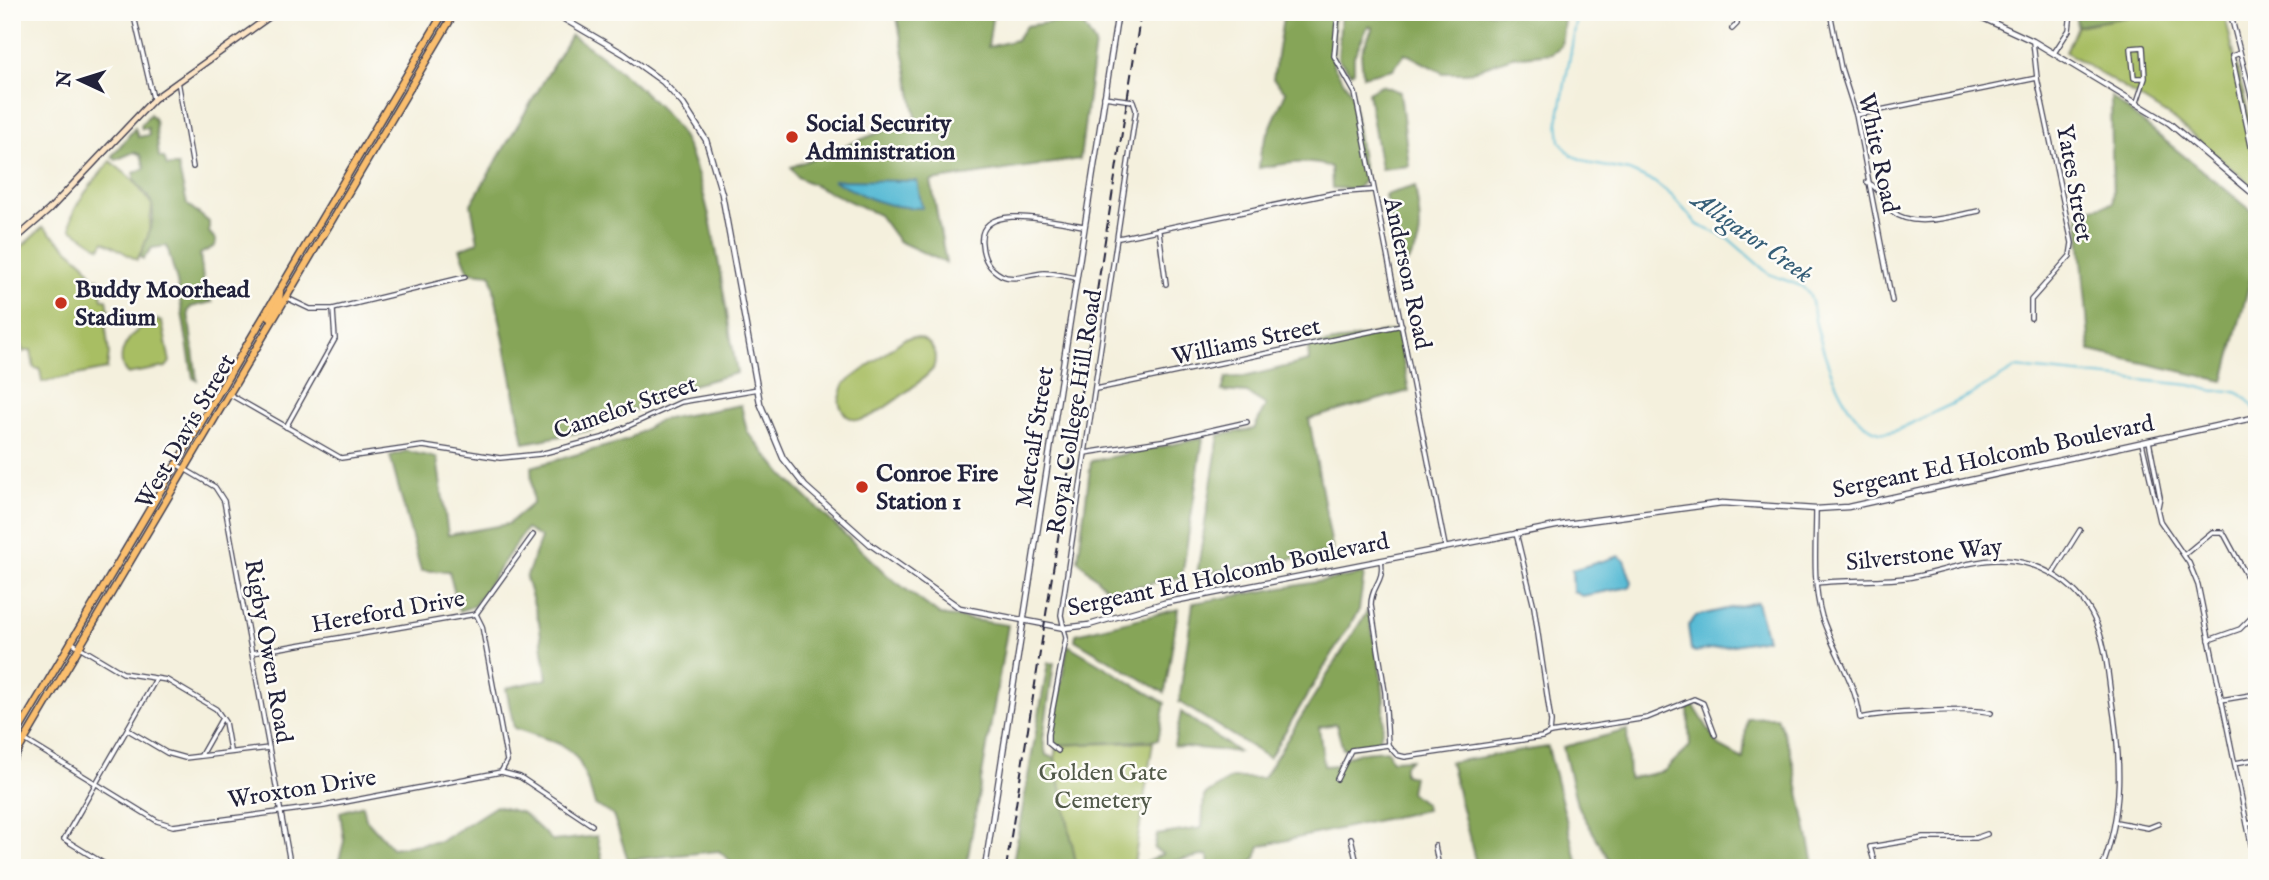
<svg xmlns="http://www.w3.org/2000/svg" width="2269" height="880" viewBox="0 0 2269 880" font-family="'IM FELL English',serif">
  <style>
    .green { fill: #a8be63; stroke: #65704f; stroke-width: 2 }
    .forest { fill: #86a559; stroke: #54644a; stroke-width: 2 }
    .water { fill: #56bad4; stroke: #3c6e88; stroke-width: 2 }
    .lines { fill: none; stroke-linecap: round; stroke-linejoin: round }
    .stream { stroke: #56bad4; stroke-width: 2 }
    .minor-casing { stroke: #424153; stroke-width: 6 }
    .tertiary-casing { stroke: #424153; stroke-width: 7 }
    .secondary-casing { stroke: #424153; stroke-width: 8 }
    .primary-casing { stroke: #424153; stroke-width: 9 }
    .minor { stroke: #fff; stroke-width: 3.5 }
    .tertiary { stroke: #fff; stroke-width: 4.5 }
    .secondary { stroke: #fde5c5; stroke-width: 5 }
    .primary { stroke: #fabe6e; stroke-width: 6 }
    .rail { stroke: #22223b; stroke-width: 2; stroke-dasharray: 10 5; stroke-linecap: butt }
    .poi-dot { fill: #c8321e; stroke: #fdfcf7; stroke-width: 2.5 }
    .labels { text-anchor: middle; stroke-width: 5; stroke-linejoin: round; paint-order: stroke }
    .poi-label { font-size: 24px; font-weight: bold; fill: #22223b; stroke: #fdfcf7; text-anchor: start }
    .street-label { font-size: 24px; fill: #22223b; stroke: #fdfcf7 }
    .park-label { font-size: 24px; fill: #515949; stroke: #fdfcf7 }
    .water-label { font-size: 26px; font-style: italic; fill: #375f78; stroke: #fdfcf7 }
  </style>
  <rect width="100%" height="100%" fill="#fdfcf7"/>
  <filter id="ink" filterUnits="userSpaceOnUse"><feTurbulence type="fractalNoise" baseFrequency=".0143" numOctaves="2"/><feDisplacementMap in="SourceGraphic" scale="14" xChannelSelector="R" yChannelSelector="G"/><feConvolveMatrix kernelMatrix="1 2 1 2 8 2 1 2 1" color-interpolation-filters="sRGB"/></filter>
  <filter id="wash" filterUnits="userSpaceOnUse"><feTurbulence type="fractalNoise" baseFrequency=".00686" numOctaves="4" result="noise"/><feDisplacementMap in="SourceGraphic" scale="28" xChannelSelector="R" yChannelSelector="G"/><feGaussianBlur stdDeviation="1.57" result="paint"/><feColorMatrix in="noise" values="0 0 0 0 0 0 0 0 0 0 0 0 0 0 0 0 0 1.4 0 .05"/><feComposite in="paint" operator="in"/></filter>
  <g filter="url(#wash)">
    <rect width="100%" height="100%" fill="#f4f0dd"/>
    <!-- green -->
    <g class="green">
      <path d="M2153 12H2224L2257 152V190L2175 120 2066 52 2077 26Z"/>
      <path d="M110 161 132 179 152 205 148 237 137 260 104 241 100 248 71 229C67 208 98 178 110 161Z"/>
      <path d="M43 227 85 264 94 279 98 278 102 299H107L109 311 104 312 109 354 107 369 42 382 40 369 34 368 31 350 23 352 14 306 12 266 20 265 18 250Z"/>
      <path d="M157 320 162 322 170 362 166 367 127 374C110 353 136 325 157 320Z"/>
      <path d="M913 337C931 339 939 352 933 369 923 380 873 420 859 420 848 420 842 412 839 402L844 384 904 339Z"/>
      <path d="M1153 742 1134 864 1116 868H1077L1055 758 1057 745Z"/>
    </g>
    <!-- forest -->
    <g class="forest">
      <path d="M896 12H993L988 47 1016 40 1026 26 1079 18 1095 44 1080 159 931 181 946 263 898 241 879 215 797 177 791 167 916 118Z"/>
      <path d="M1284 12H1334L1333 65 1352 94 1365 179 1357 189 1332 188 1331 167C1306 159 1285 164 1259 168L1261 149 1286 92 1273 79Z"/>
      <path d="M1341 12H1565L1561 46 1552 53 1512 57 1467 73H1443L1405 53 1393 69 1363 76 1361 53 1373 27 1368 26 1354 56V71L1351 73 1338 59Z"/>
      <path d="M2075 12H2153L2077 26Z"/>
      <path d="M571 35C601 53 673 111 686 144 716 212 723 300 737 373L681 388 592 430 524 443 491 274 469 272 460 249 478 242 471 204Z"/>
      <path d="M1381 85 1400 92 1409 166 1381 169 1368 92Z"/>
      <path d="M2111 97 2257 215V254L2224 381 2090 351 2078 212 2113 203Z"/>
      <path d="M150 114 155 120 159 157 164 158 167 166H178L187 204 209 222V232L216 240 215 246 200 254 205 295 212 302 191 307 188 312 197 380 193 378 177 282 167 246 152 248 143 259 140 257C145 241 158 219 151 202 147 193 138 187 134 179V173L145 168 141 155 134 152 116 160 112 156 135 128 138 137 149 135 148 128 142 129 141 125Z"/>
      <path d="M1415 186C1420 218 1428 246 1400 269L1385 195Z"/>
      <path d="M1397 330 1409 391 1309 419 1333 552 1197 574 1219 435 1254 429 1266 405 1247 393 1222 391 1226 378 1248 376 1309 361 1308 347Z"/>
      <path d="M741 405 747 431 783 475 887 575 940 615 1008 625 966 868H738L719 851 628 860 613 815 595 805C576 742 574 749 514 728L506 688 547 679 539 622 526 578 541 538 526 529 474 606 459 611 449 571H421L390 456 406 451 437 458 448 535 508 524 533 503 531 467 625 441 660 420Z"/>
      <path d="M1203 438 1182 577 1110 592 1078 560 1091 461Z"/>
      <path d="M1364 574 1359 610 1269 758 1179 702 1193 603Z"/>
      <path d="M1178 609 1165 693 1075 640 1076 634Z"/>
      <path d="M1368 610C1374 646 1394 710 1378 742L1343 749 1336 724 1319 727 1324 766 1337 765C1349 750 1370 752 1387 750L1392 760 1411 759 1404 766V774L1413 776 1410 792 1425 804 1426 810 1260 846 1256 858 1241 868 1209 867 1208 855 1135 868 1163 854 1154 849 1157 835 1202 828 1204 796 1231 778H1263Z"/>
      <path d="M1068 645 1165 703 1158 740 1057 745 1052 735Z"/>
      <path d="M1048 663H1054L1043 739 1046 755 1055 758 1077 868H1012Z"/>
      <path d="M1694 706 1719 746 1743 759 1747 718 1777 717 1790 749 1815 868H1614L1577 805 1563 747 1627 730 1629 779 1664 771 1690 746 1688 708Z"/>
      <path d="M1181 712 1238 752 1174 746Z"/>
      <path d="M1548 747 1574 851 1581 868H1477L1450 762Z"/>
      <path d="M363 805 366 819 392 848 441 841 496 806 523 813 553 841 597 836 604 868H337L344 841 340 812Z"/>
    </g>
    <!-- water -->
    <g class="water">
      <path d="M833 180 917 181 922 208C884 208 865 197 833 180Z"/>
      <path d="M1619 556 1624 560 1632 582 1630 587 1582 596 1573 591 1572 570Z"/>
      <path d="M1757 602 1767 639 1695 652 1691 650 1688 626 1696 616Z"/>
    </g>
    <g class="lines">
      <!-- stream -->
      <path class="stream" d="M1578 12 1558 122 1560 141 1571 155 1592 164 1629 171 1654 182 1671 195 1698 225 1729 239 1769 274 1801 286 1809 293C1814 304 1813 313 1816 324 1824 356 1850 445 1895 431L1971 395 2016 368 2190 385 2214 391C2237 389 2244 393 2257 412"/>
    </g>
  </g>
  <g filter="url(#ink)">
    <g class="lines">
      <!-- minor casing -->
      <g class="minor-casing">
        <g id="minor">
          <path d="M133 12 153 98"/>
          <path d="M1338 12 1334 56 1355 93 1445 546"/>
          <path d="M1830 12 1841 68 1856 115 1892 301"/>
          <path d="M2230 12 2257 119"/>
          <path d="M1732 29 1737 24V12"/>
          <path d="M2054 53 2069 30 2071 12"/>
          <path d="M2240 53 2232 56 2255 165"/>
          <path d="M178 81 193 167"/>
          <path d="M2137 102 2145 78 2143 47 2131 48 2134 78H2145"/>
          <path d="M1856 115 2037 78"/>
          <path d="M1867 182C1881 188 1881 202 1892 211 1913 230 1955 215 1979 211"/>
          <path d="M1159 232 1166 284"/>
          <path d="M1119 238 1333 193 1373 190"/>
          <path d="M1076 278C1066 276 1054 273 1044 273 1030 274 1013 282 1001 275 988 268 983 258 982 244 976 199 1061 223 1084 226"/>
          <path d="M287 298 310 309H333L465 277"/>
          <path d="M2031 318V300L2070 256 2072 243 2037 78 2033 42"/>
          <path d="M1096 389 1402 325"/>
          <path d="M229 394 341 458 423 446 500 458 540 454 602 438 681 402 758 389"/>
          <path d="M286 427 335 339 333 310"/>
          <path d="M2149 441 2160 497 2158 507"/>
          <path d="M2142 443 2160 521 2189 563 2198 585 2256 868"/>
          <path d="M1085 453 1167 440 1247 422"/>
          <path d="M176 464 215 487 224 501 291 868"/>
          <path d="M1816 509C1816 544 1812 582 1822 617 1833 651 1856 682 1860 718 1879 713 1976 707 1991 713"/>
          <path d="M1516 533 1534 607 1551 722 1550 733"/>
          <path d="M2184 555 2212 532H2223L2257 595"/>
          <path d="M1381 560C1385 583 1371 585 1371 605L1385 692 1388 745"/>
          <path d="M2053 573 2080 530"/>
          <path d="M1817 583C1848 579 1881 582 1912 577 1940 572 1967 561 1995 560 2040 558 2083 586 2098 628 2106 649 2108 673 2111 696 2121 756 2124 810 2102 868"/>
          <path d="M476 614 482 626 507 761 501 772"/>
          <path d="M2209 640 2240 629 2257 612"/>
          <path d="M71 642 123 673 167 680 216 709 225 722 230 750"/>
          <path d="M252 653 476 614 533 535"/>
          <path d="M2221 700 2257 694"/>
          <path d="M128 730 167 753 185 758 269 748"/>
          <path d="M25 740 157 821 173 826 324 806 501 772 520 777 592 825"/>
          <path d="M1388 745 1397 755 1405 757 1542 737 1550 733 1647 718 1694 699 1703 703 1715 735"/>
          <path d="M1058 751 1048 743V734L1066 638 1061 615 1136 110 1133 101 1104 97"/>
          <path d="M201 755 222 718"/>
          <path d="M2235 763 2257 759"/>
          <path d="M1337 779 1351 750 1388 745"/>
          <path d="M2116 822 2148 828 2158 824"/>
          <path d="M2247 824 2257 822"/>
          <path d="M1351 838 1358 868"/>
          <path d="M1435 846 1439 868"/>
          <path d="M111 868 64 839 156 679"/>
          <path d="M1876 868 1870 847 1924 838H1976L1987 834"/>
        </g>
      </g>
      <!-- tertiary casing -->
      <g class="tertiary-casing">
        <g id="tertiary">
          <path d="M552 12 624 54 663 82 683 104 706 140 722 194 760 403 783 458 805 486 871 545 960 608 1064 628 1089 625 1164 603 1566 524 1722 503 1816 509 1848 507 2257 417"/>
          <path d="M1970 12 2033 41 2169 123 2257 197"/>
          <path d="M985 868 1118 12"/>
        </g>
      </g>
      <!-- secondary casing -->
      <g class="secondary-casing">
        <path id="secondary" d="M12 242 49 210 154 99 276 12"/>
      </g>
      <!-- primary casing -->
      <g class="primary-casing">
        <g id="primary">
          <path d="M270 317 279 301 280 292"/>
          <path d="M12 742 444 12"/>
          <path d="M12 761 455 12"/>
        </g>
      </g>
      <!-- minor -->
      <use href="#minor" class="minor"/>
      <!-- tertiary -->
      <use href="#tertiary" class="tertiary"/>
      <!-- secondary -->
      <use href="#secondary" class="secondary"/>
      <!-- primary -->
      <use href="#primary" class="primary"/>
      <!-- rail -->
      <path class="rail" d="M1006 868 1141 12"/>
    </g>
  </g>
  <!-- markers -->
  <g class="poi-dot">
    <circle cx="792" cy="137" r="7"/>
    <circle cx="61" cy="303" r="7"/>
    <circle cx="862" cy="487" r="7"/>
  </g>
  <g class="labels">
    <!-- poi labels -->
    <g class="poi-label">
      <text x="806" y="131">Social Security<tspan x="806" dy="28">Administration</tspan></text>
      <text x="75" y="297">Buddy Moorhead<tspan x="75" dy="28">Stadium</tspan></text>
      <text x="876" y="481">Conroe Fire<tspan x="876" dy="28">Station 1</tspan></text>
    </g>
    <!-- street labels -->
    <g class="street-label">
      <text transform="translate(1879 153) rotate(78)" y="8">White Road</text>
      <text transform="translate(2075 183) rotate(80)" y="8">Yates Street</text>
      <text transform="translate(1408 273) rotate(78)" y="8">Anderson Road</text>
      <text transform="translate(1246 341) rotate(-12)" y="8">Williams Street</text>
      <text transform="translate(625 407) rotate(-19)" y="8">Camelot Street</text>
      <text transform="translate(1074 412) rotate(-81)" y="8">Royal College Hill Road</text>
      <text transform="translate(185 431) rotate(-60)" y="8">West Davis Street</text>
      <text transform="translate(1034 437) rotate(-81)" y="8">Metcalf Street</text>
      <text transform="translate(1993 456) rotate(-12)" y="8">Sergeant Ed Holcomb Boulevard</text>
      <text transform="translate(1924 554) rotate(-6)" y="8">Silverstone Way</text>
      <text transform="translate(1228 574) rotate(-12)" y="8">Sergeant Ed Holcomb Boulevard</text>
      <text transform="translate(388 611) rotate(-10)" y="8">Hereford Drive</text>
      <text transform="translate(269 651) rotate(80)" y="8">Rigby Owen Road</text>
      <text transform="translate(302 788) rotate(-9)" y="8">Wroxton Drive</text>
    </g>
    <!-- park labels -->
    <g class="park-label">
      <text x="1103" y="780">Golden Gate<tspan x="1103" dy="28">Cemetery</tspan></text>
    </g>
    <!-- water labels -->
    <g class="water-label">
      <text transform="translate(1753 236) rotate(35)" y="9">Alligator Creek</text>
    </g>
  </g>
  <!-- margin -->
  <rect width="2269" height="880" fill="none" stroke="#fdfcf7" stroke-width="42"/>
  <!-- north arrow -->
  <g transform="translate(80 80) rotate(274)" stroke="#fdfcf7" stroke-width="5" paint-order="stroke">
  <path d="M0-5L12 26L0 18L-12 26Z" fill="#22223b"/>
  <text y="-10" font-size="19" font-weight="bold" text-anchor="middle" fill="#22223b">N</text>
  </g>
</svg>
